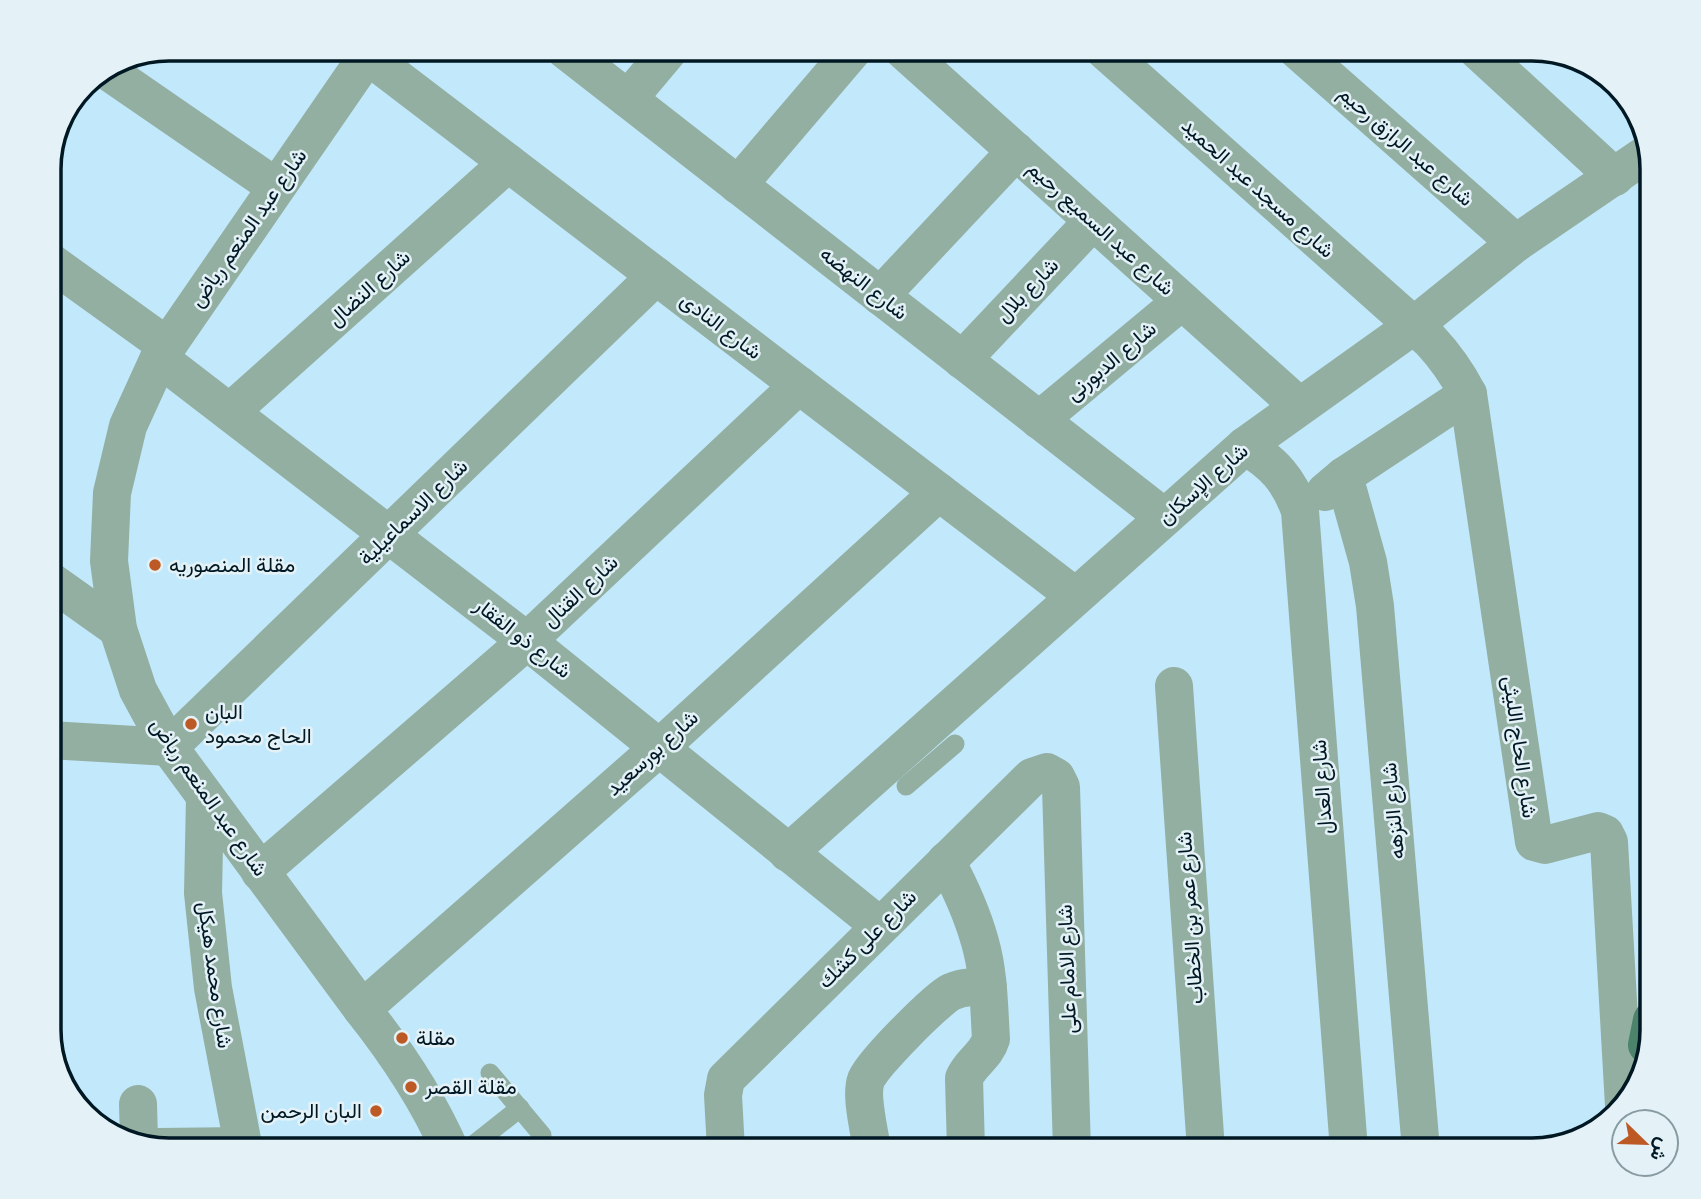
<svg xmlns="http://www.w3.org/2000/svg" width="1701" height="1199" viewBox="0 0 1701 1199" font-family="'IBM Plex Sans',Vazirmatn,sans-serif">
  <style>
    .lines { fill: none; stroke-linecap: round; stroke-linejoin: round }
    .lane { stroke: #93afa2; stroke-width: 19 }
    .street { stroke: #93afa2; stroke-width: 38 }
    .primary { stroke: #4c836c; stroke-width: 38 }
    .poi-dot { fill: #bd5924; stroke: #e4f2f7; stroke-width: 2.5 }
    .labels { text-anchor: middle; stroke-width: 5; stroke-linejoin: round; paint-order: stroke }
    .street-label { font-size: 21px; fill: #001823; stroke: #e4f2f7 }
    .poi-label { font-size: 21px; fill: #001823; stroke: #e4f2f7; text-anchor: start }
    .rim { fill: none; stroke: #001823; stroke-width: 3.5 }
  </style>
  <rect width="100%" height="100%" fill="#c1e9fb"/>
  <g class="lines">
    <!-- lane -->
    <g class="lane">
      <path d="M906 786 955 744"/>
      <path d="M490 1073 542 1135"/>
      <path d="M467 1150 520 1108"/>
    </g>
    <!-- street -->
    <g class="street">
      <path d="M372 49 159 358 128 426 112 493 109 561 118 629 138 690 169 747 362 1009C397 1053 427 1098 450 1150"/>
      <path d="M564 49 1164 517"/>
      <path d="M902 49 1299 406"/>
      <path d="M1103 49 1430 340C1446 357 1457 373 1468 394L1534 842 1545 845 1598 831 1605 834 1609 842 1624 1106"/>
      <path d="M1296 49 1516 243"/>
      <path d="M1476 49 1615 177"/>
      <path d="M368 56 1075 596"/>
      <path d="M109 72 276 187"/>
      <path d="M628 99 670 49"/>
      <path d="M738 185 854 49"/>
      <path d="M49 261 167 346"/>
      <path d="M880 296 1016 151"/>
      <path d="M159 358 527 641 880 926"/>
      <path d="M962 360 1093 221"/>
      <path d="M230 412 508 163"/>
      <path d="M1039 420 1182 301"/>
      <path d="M1245 446C1274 463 1289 480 1300 511L1349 1150"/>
      <path d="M1344 476 1368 562 1375 606 1421 1150"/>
      <path d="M1325 492 1344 476 1468 394"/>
      <path d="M49 580 118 629"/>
      <path d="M1174 686 1206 1150"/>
      <path d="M49 740 169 747 656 276"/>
      <path d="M205 797 203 893 213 988 244 1150"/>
      <path d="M788 853 1245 446 1413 326 1516 243 1648 153"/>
      <path d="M946 861C960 887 972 913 980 942 989 973 989 1007 991 1039 986 1056 971 1062 964 1078L966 1150"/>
      <path d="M260 872 527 641 799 385"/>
      <path d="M362 1009 659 748 939 492"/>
      <path d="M138 1104 139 1140"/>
      <path d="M158 1147 243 1146"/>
      <path d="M726 1150 723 1095 726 1079 1032 777 1047 772 1056 777 1061 787 1072 1150"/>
      <path d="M872 1150C870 1133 860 1096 866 1080 870 1066 937 999 951 992 964 986 975 987 988 988"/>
    </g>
    <!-- primary -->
    <path class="primary" d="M1647 1045 1652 1020"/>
  </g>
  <!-- markers -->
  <g class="poi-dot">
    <circle cx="155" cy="565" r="7"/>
    <circle cx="191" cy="724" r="7"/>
    <circle cx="402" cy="1038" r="7"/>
    <circle cx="411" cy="1087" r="7"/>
    <circle cx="376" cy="1111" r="7"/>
  </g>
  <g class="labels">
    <!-- street labels -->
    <g class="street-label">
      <text transform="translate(1406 146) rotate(41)" y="7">شارع عبد الرازق رحيم</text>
      <text transform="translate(1258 188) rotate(42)" y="7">شارع مسجد عبد الحميد</text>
      <text transform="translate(248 228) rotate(-55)" y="7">شارع عبد المنعم رياض</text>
      <text transform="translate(1101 228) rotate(42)" y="7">شارع عبد السميع رحيم</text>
      <text transform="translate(864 283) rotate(38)" y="7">شارع النهضه</text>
      <text transform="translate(369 288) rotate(-42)" y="7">شارع النضال</text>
      <text transform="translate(1027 290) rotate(-46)" y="7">شارع بلال</text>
      <text transform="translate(721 326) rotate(37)" y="7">شارع النادى</text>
      <text transform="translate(1111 361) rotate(-40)" y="7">شارع الدبورنى</text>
      <text transform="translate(1203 484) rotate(-41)" y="7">شارع الإسكان</text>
      <text transform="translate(413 512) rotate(-44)" y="7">شارع الاسماعيلية</text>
      <text transform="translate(580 591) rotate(-43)" y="7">شارع القنال</text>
      <text transform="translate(523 638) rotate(38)" y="7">شارع ذو الفقار</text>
      <text transform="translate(1520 747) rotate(82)" y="7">شارع الحاج الليثى</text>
      <text transform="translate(652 753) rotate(-42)" y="7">شارع بورسعيد</text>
      <text transform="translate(1322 787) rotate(-94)" y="7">شارع العدل</text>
      <text transform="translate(209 797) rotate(55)" y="7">شارع عبد المنعم رياض</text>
      <text transform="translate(1393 811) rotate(-95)" y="7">شارع النزهه</text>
      <text transform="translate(1190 918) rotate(-94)" y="7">شارع عمر بن الخطاب</text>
      <text transform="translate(867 939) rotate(-45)" y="7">شارع على كشك</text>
      <text transform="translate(1067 969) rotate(-92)" y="7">شارع الامام على</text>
      <text transform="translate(215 975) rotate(82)" y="7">شارع محمد هيكل</text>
    </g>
    <!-- poi labels -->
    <g class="poi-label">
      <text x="169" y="572">مقلة المنصوريه</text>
      <text x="205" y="719">البان<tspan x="205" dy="24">الحاج محمود</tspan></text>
      <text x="416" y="1045">مقلة</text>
      <text x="425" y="1094">مقلة القصر</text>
      <text x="362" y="1118" text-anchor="end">البان الرحمن</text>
    </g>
  </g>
  <!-- crop -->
  <path d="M0 0H1701V1199H0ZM169 61H1532A108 108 0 0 1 1640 169V1030A108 108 0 0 1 1532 1138H169A108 108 0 0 1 61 1030V169A108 108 0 0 1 169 61Z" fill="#e4f2f7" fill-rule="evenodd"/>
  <path class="rim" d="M169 61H1532A108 108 0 0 1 1640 169V1030A108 108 0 0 1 1532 1138H169A108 108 0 0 1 61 1030V169A108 108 0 0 1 169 61Z"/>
  <!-- north arrow -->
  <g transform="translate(1645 1143) rotate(113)"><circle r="33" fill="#e4f2f7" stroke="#899ba2" stroke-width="2"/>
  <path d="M0-5L12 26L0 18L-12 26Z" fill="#bd5924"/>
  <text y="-10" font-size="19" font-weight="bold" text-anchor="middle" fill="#001823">ش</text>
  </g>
</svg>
